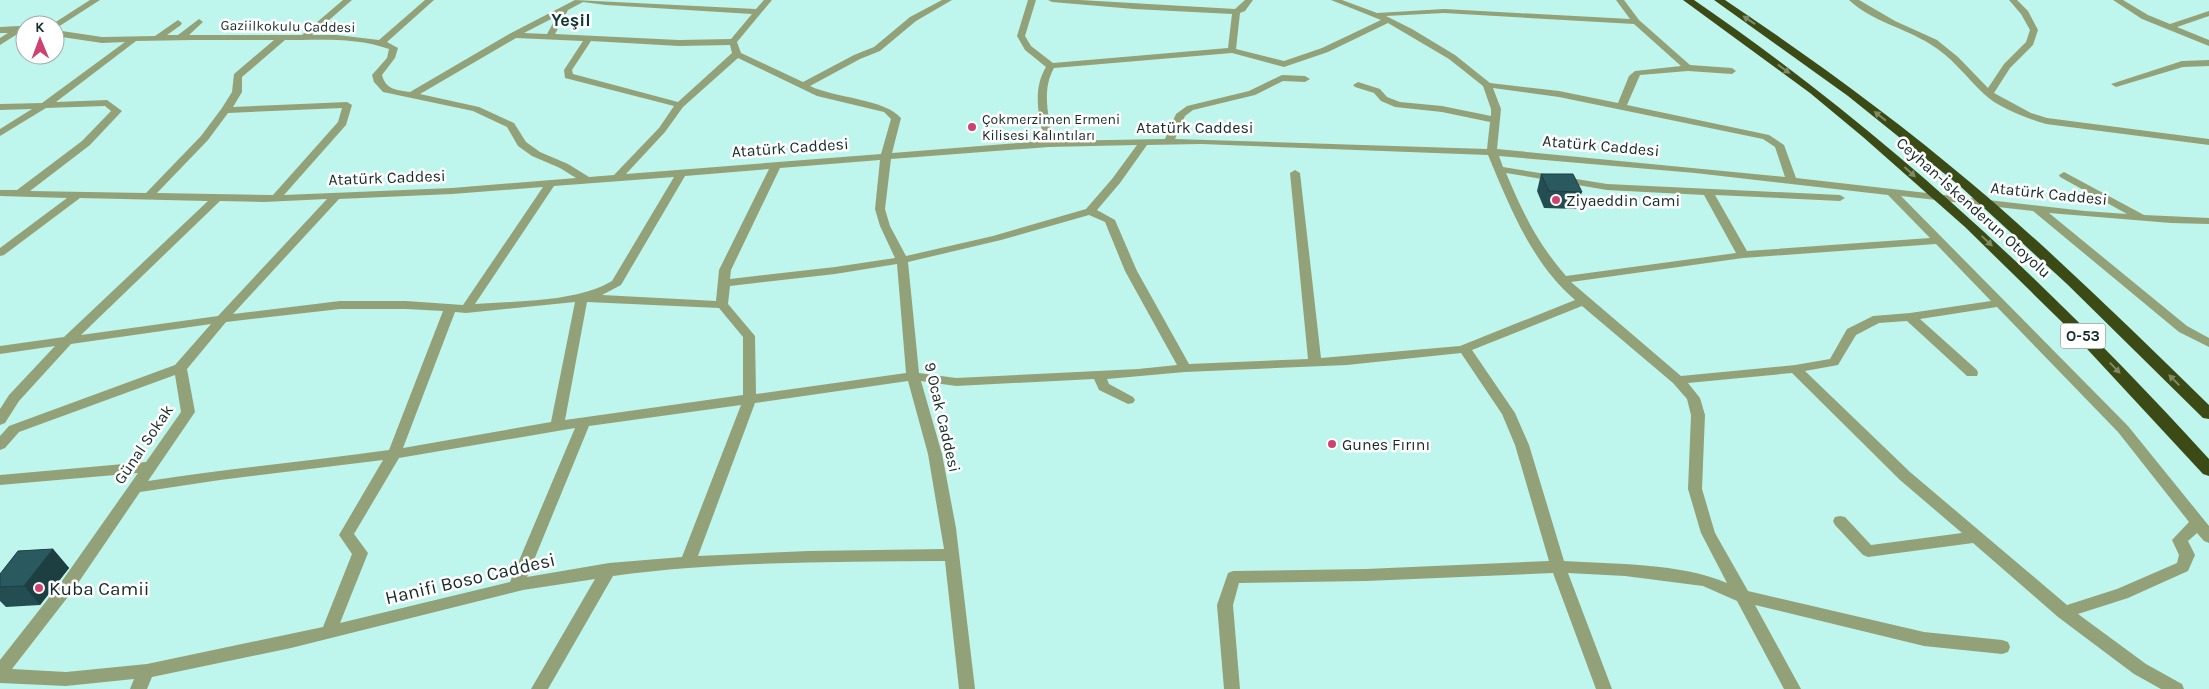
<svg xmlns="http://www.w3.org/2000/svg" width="2209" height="689" viewBox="0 0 2209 689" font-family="Karla,sans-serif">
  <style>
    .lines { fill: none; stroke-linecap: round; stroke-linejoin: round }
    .minor { fill: #93a179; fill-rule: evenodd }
    .highway { fill: #3c4b15; fill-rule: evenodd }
    .wall { fill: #244d52 }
    .shaded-wall { fill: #1d3f42 }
    .building { fill: #2a5a5f; stroke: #1d3f42 }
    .oneway { fill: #808a67 }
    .poi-dot { fill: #ce4171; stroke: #fff; stroke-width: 2 }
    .labels { text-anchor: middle; stroke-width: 5; stroke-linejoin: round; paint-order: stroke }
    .far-street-label { font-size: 14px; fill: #152b28; stroke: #fff }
    .far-poi-label { font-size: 14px; fill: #152b28; stroke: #fff; text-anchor: start }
    .shield { fill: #fff; stroke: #5b6b68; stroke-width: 1 }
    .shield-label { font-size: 15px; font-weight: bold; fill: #152b28 }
    .street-label { font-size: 16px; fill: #152b28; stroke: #fff }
    .poi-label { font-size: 16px; fill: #152b28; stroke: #fff; text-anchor: start }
    .far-district-label { font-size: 18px; font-weight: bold; fill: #0b3631; stroke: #fff }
    .near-street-label { font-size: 19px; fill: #152b28; stroke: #fff }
    .near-poi-label { font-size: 19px; fill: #152b28; stroke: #fff; text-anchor: start }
  </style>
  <rect width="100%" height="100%" fill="#bef6ed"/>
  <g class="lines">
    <!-- minor -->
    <g class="minor">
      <path d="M90 0H100L58 27 51 25Z"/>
      <path d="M343 0H352L312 35H337L379 40 425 0H434L387 42 398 48 395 58 382 75C386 90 397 90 410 92L511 33 575 0 756 9 764 0H772L737 42 741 53 803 82 854 55 874 47 910 17 942 0H952L916 21 880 51 860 59 810 86C835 98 885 99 901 118L892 153 1044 141C1039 116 1032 90 1046 67L1025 50 1017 36 1028 0H1036L1025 36 1031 46 1053 63 1228 48 1232 14 1134 9 1052 2 1048 0H1080L1235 9 1245 0H1253L1245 11 1240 13 1236 49 1284 61 1322 48 1381 20 1331 0H1342L1377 13 1444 9 1630 19 1616 0H1624L1639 20 1690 65 1732 68 1736 71 1732 74 1688 71 1640 75 1627 105 1769 135 1784 145 1796 178 2085 211 2127 214 2060 177 2059 175 2064 172 2144 215 2209 218V224L2171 223 2049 213 2187 326 2209 338V347L2179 332 2033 211 1901 196 2128 426 2209 526V543L2204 541 2197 533 2188 541 2195 555 2188 571 2128 598 2078 614 2146 664 2182 684 2184 689H2161L2134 674 2058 617 1973 543 1868 557 1863 555 1835 525 1833 521 1835 517 1840 516 1845 517 1871 545 1962 533 1900 480 1792 373 1688 383 1700 398 1705 415 1702 489 1715 533 1748 591 1924 632 2002 640 2008 642 2010 647 2008 652 2002 654 1924 646 1755 605 1801 689H1784L1737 601 1703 586 1625 576 1568 573 1612 689H1596L1553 573 1366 581 1239 583 1233 605 1240 689H1224L1217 605 1228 573 1233 571 1366 569 1549 561 1515 445 1502 414 1461 353 1347 365 1185 372 1107 379 1109 384 1133 397 1135 400 1133 403 1128 404 1099 390 1094 379 956 386 921 381 942 454 956 528 975 689H959L945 561C834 562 723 561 613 576L548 689H531L595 579 523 590 291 648 152 677 147 689H130L134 679 66 686 0 683V660L62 581 138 473 0 485V475L146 462 181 412 175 375 19 432 5 448 0 450V436L9 426 175 365 211 324 71 344 19 401 5 423 0 425V409L9 395 55 346 0 354V346L64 337 208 201 80 198 4 255 0 256V248L67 198 0 196V190H17L82 141 111 111 105 106 46 108 0 136V129L32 109 0 110V104L42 103 125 42 102 43 55 36V30L102 37 155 36 178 20 182 23 181 25 167 35H178L199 19 203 22 189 35H302ZM583 2 606 5 752 14 731 39 679 40 555 34 568 10ZM1444 13 1634 24 1681 66 1635 71 1629 76 1618 103 1559 91 1490 83 1455 55 1412 29 1386 16ZM557 16 547 34 524 33ZM1388 23 1449 59 1483 86 1491 109V116L1442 106 1400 102 1387 97 1380 89 1358 82 1353 85 1355 87 1374 93 1381 101 1395 107 1442 112 1490 122 1487 149 1175 139 1185 116 1193 110 1255 95 1283 81 1305 82 1310 79 1305 76 1282 75 1249 91 1187 106 1176 114 1165 139 1053 141C1049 117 1041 91 1054 68L1232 53 1284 67 1328 52ZM516 38 583 41 564 70 565 78 674 106 659 128 614 175 589 177 568 164 540 152 526 142 514 123 479 107 420 94ZM193 40H274L234 74 232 92 222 108 201 136 146 193 30 191 90 145 122 111 107 100 56 102 136 41ZM285 40C318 40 357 37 389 49L387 58 372 75 374 82 383 92 473 111 507 127 518 146 532 156 560 168 576 178 452 188 284 195 346 125 352 105 347 102 233 107 242 92V77ZM591 41 679 46 730 45 732 53 678 102 573 74 572 70ZM738 58 817 96 884 112 891 119 881 154 626 174 665 132 683 107ZM1493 88 1559 97 1763 139 1775 147 1785 177 1497 149 1501 109ZM342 108 338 122 273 195 157 193 208 140 228 113ZM1201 144 1488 155C1510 207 1531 262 1575 300L1460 346 1321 358 1300 173 1295 170 1290 173 1308 359 1189 364 1137 271 1115 220 1097 210 1120 183 1147 145ZM1137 145 1112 179 1086 209 993 236 906 256 890 226 885 209 891 159 1049 147ZM1499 156 1695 173 1888 195 1930 238 1747 251 1715 195 1840 201 1845 198 1840 195 1607 184 1503 167ZM880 160 875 209 880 226 895 258 835 267 730 279 731 270 780 168ZM769 169 719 270 716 301 602 295 621 285 685 176ZM1506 173 1607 190 1704 195 1736 253 1566 276C1536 241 1524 215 1506 173ZM674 177 612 281C577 302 517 301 475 304L554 186ZM543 187 463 305 406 301H340L233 314 339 199 452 194ZM327 199 218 316 81 335 220 201 264 202ZM1089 215 1105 222 1125 271 1177 365 1138 369 956 378 919 373 908 262 1001 240ZM1936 244 1991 301 1910 313 1873 316 1847 329 1830 359 1795 365 1681 376 1571 282 1743 258ZM897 264 906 373 756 394 755 336 728 304 730 286 835 274ZM575 302 551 422 403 448 455 312 466 313ZM587 302 719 308 743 337V395L565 420ZM1582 306 1673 383 1687 399 1691 415 1688 489 1701 533 1727 583C1681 563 1614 564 1564 561L1529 445 1515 413 1472 350ZM1997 307 2118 432 2189 522 2172 540 2179 555 2177 563 2117 589 2067 605 1910 472 1805 371 1838 365 1856 335 1879 323 1907 321 1967 376H1977L1978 373 1977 370 1920 319ZM340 309H406L443 311 389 450C308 461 228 469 148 481L195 412 187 369 226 322ZM908 381 928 454 944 549 808 551 698 556 755 403ZM741 405 682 557 609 563 527 577 589 426ZM575 428 510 582 340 623 368 553 354 534 399 458ZM383 460 339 535 352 554 323 627 147 664 66 672 12 669 74 589 140 492 220 480Z"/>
      <path d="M1849 0H1859L1895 21 1937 40 1958 57 1988 88 2004 64 2026 42 2030 30 2021 14 2009 0H2017L2028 11 2038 30 2033 45 2010 68 1994 93 2031 113 2047 118 2209 139V145L2046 124C2028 119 1997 107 1984 94 1966 77 1951 56 1930 44 1905 28 1871 21 1849 0Z"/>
      <path d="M2113 0H2123L2148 15 2170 24 2209 11V16L2177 27 2209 40V46L2142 19Z"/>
      <path d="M19 26 25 27V33H19L0 45V38L8 33H0V27Z"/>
      <path d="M2209 60V66L2183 67 2116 87 2111 84 2182 61Z"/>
    </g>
    <!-- highway -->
    <g class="highway">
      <path d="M1683 0H1694C1888 133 2051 286 2209 459V476L2203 474 2063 323 1965 227 1863 137 1810 93Z"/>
      <path d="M1714 0H1725C1810 57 1893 117 1971 183 2054 253 2131 329 2209 405V419L2203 418 2067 284 1961 187 1848 96Z"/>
    </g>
  </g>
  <!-- wall -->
  <g class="wall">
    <path d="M1541 174 1582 192 1576 209 1544 208 1537 191Z"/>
    <path d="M53 549 69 568 40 605 6 607 0 601V574Z"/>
  </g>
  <!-- shaded-wall -->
  <path class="shaded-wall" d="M53 549 69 568 40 605 24 586Z"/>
  <!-- building -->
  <g class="building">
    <path d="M1541 174H1573L1582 192 1549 191Z"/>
    <path d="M53 549 24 586 0 587V574L18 551Z"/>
  </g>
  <!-- one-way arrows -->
  <defs><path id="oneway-solid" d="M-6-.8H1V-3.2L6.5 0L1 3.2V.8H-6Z" transform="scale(1.25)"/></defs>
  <g class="oneway">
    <use href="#oneway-solid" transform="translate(1749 20) rotate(-146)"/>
    <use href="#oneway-solid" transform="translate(1784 69) rotate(36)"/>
    <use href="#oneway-solid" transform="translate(1880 116) rotate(-142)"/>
    <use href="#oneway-solid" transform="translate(1910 172) rotate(42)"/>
    <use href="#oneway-solid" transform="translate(1987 241) rotate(43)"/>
    <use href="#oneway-solid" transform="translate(2115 368) rotate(46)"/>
    <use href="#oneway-solid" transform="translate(2174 380) rotate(-135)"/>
  </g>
  <!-- markers -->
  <g class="poi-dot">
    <circle cx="972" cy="127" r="5"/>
    <circle cx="1556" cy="200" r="5"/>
    <circle cx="1332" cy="444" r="5"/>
    <circle cx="39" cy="588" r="5"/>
  </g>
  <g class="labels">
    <!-- far-street labels -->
    <g class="far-street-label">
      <text transform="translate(288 26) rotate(1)" y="5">Gaziilkokulu Caddesi</text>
    </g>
    <!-- far-poi labels -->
    <g class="far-poi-label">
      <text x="982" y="124">Çokmerzimen Ermeni<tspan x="982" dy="16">Kilisesi Kalıntıları</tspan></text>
    </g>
    <!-- shield labels -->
    <rect class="shield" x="2060.5" y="323.5" width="45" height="25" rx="4"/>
    <g class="shield-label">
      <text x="2083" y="341">O-53</text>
    </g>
    <!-- street labels -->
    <g class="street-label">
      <text x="1195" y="133">Atatürk Caddesi</text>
      <text transform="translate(1601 145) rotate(5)" y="6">Atatürk Caddesi</text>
      <text transform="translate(790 147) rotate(-4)" y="6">Atatürk Caddesi</text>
      <text transform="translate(387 177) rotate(-2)" y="6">Atatürk Caddesi</text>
      <text transform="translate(2049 193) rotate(6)" y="6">Atatürk Caddesi</text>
      <text transform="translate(1974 207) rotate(42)" y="6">Ceyhan-İskenderun Otoyolu</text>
      <text transform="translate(943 417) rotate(77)" y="6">9 Ocak Caddesi</text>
      <text transform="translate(143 444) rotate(-56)" y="6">Günal Sokak</text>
    </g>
    <!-- poi labels -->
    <g class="poi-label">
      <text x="1566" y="206">Ziyaeddin Cami</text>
      <text x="1342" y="450">Gunes Fırını</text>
    </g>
    <!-- far-district labels -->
    <g class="far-district-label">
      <text x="571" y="26">Yeşil</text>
    </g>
    <!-- near-street labels -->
    <g class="near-street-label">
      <text transform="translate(470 578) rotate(-13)" y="7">Hanifi Boso Caddesi</text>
    </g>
    <!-- near-poi labels -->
    <g class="near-poi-label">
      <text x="49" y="595">Kuba Camii</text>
    </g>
  </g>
  <!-- north arrow -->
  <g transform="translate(40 40) rotate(359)"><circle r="24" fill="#ffffff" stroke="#a1aaa9"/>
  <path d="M0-4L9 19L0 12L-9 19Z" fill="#ce4171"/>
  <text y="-8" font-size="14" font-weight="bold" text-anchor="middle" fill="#152b28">K</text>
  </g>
</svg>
